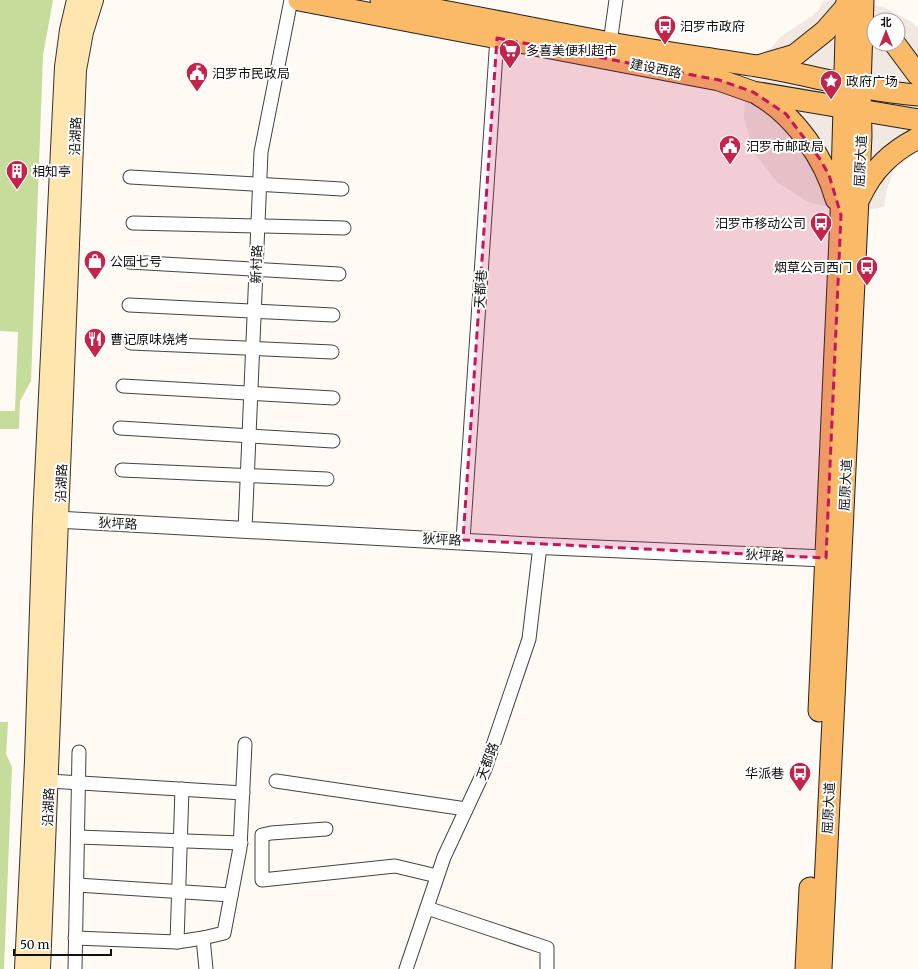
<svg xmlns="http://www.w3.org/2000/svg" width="918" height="969" viewBox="0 0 918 969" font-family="Merriweather,'Noto Sans SC',serif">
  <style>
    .forest { fill: #c5dc9a }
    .plaza { fill: #f1e9e1; fill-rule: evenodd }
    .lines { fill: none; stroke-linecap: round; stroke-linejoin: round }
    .minor-casing { stroke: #434343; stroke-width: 15 }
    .tertiary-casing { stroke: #434343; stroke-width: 18 }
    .secondary-casing { stroke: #323232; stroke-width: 20 }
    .primary-casing { stroke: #212121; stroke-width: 23 }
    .minor { stroke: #fff; stroke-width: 13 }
    .tertiary { stroke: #fff; stroke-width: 16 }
    .secondary { stroke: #ffe6af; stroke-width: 18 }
    .primary { stroke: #faba68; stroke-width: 21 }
    .marked { fill: #c2185b; fill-opacity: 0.2; stroke: #c2185b; stroke-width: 3; stroke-dasharray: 8 5; stroke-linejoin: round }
    .labels { text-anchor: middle; stroke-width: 4; stroke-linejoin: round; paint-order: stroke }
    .poi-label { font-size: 13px; fill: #101010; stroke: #fff; text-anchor: start }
    .street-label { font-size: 13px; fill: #101010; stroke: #fff }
  </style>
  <rect width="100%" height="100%" fill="#fffaf4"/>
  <!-- forest -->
  <g class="forest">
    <path d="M0 0H53L43 55 31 381 20 401 19 429H0V411H15L18 332 0 331Z"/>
    <path d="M0 722H8L6 754 12 767 4 969H0Z"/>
  </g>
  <!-- plaza -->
  <path class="plaza" d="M832 0 852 1 884 7 913 23 918 28V151L894 170 887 189 884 207 867 210H843L808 202 777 182 755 154 744 119 746 63 772 47 780 37 812 16 819 9 823 1ZM874 20H898V44H874Z"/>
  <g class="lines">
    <!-- minor casing -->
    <g class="minor-casing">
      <g id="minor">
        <path d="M610 43 616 0"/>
        <path d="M130 177 342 189"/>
        <path d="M133 223 344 228"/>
        <path d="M129 262 339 274"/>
        <path d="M129 305 333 315"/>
        <path d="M131 343 332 352"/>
        <path d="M123 386 333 398"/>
        <path d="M120 428 333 441"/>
        <path d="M122 470 327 479"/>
        <path d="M245 530 261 152 291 0"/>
        <path d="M463 540 497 38"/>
        <path d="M49 781 243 793"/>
        <path d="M276 781 466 809"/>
        <path d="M326 829 271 833 262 835V880L395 866 437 876"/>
        <path d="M78 837 241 843"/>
        <path d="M77 885 231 895"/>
        <path d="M427 908 547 948V969"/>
        <path d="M75 938 177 942 203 938"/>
        <path d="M177 942 182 789"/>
        <path d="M75 969 79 752"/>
        <path d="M206 969 203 938 224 933 240 848 245 744"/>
        <path d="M406 969 444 857 485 769 529 639 540 546"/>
      </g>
    </g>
    <!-- tertiary casing -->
    <g class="tertiary-casing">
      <path id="tertiary" d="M47 519 540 546 837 559"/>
    </g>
    <!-- secondary casing -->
    <g class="secondary-casing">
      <g id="secondary">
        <path d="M24 969 34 761 42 519 64 67 69 30 76 0"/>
        <path d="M41 969 77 70 84 32 94 0"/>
      </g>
    </g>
    <!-- primary casing -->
    <g class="primary-casing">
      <g id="primary">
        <path d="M299 0 719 80 753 92 918 120"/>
        <path d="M381 0C458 13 534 29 611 43 659 52 708 58 757 66 811 75 863 91 918 95"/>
        <path d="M895 44 918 75"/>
        <path d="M758 66 795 55 825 31 846 7"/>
        <path d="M759 95C795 116 825 159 836 199"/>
        <path d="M860 197C873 169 891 152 918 138"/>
        <path d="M819 711 841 215 847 0"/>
        <path d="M806 969 810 888"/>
        <path d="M821 969 861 136 860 87 863 0"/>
      </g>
    </g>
    <!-- minor -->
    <use href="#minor" class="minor"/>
    <!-- tertiary -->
    <use href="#tertiary" class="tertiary"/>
    <!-- secondary -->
    <use href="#secondary" class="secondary"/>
    <!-- primary -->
    <use href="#primary" class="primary"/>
  </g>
  <!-- marked area -->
  <path class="marked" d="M497 38 719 80 753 92 786 114 820 159 829 175 841 215 826 558 463 540Z"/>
  <!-- icons -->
  <defs>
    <g id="bus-pin" transform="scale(1.15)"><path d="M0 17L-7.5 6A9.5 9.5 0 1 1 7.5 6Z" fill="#c4244b" stroke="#fff"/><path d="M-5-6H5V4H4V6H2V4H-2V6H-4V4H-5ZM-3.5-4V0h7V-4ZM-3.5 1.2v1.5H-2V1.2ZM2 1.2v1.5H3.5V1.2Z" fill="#fff"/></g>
    <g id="supermarket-pin" transform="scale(1.15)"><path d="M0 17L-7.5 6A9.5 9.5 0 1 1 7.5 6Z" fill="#c4244b" stroke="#fff"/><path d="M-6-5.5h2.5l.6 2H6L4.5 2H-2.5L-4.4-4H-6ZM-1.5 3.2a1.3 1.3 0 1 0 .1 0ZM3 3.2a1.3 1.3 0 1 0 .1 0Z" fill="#fff"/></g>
    <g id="civic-pin" transform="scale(1.15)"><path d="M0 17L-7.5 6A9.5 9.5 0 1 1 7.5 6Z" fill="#c4244b" stroke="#fff"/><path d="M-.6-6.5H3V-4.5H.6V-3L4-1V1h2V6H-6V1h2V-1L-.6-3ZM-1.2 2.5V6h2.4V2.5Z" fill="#fff"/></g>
    <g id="sight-pin" transform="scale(1.15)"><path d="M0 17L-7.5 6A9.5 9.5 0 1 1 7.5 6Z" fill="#c4244b" stroke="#fff"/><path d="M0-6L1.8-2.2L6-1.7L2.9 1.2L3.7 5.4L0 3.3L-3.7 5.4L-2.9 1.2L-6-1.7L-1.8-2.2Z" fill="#fff"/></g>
    <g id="building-pin" transform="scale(1.15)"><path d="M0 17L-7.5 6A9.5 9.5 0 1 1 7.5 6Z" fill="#c4244b" stroke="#fff"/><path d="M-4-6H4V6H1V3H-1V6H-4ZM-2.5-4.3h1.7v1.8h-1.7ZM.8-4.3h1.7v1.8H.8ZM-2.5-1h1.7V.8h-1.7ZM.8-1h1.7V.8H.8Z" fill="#fff"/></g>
    <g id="shop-pin" transform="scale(1.15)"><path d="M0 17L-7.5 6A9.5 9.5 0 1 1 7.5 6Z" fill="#c4244b" stroke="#fff"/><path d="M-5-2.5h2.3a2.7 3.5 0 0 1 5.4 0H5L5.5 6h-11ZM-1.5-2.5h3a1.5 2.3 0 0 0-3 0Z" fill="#fff"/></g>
    <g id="restaurant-pin" transform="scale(1.15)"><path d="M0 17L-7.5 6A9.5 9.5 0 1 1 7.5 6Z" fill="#c4244b" stroke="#fff"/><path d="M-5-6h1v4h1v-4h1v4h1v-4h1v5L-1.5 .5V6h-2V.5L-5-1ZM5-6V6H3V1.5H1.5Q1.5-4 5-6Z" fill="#fff"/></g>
  </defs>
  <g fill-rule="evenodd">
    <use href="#bus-pin" x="665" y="26"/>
    <use href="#supermarket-pin" x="510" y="50"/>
    <use href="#civic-pin" x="197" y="73"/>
    <use href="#sight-pin" x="831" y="81"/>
    <use href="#civic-pin" x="730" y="146"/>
    <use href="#building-pin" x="17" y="171"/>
    <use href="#bus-pin" x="821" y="223"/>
    <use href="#shop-pin" x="95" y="261"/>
    <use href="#bus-pin" x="867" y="267"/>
    <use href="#restaurant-pin" x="95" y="339"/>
    <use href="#bus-pin" x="800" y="773"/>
  </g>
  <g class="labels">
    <!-- poi labels -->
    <g class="poi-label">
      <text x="680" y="31">汨罗市政府</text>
      <text x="526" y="55">多喜美便利超市</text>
      <text x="212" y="78">汨罗市民政局</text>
      <text x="846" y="86">政府广场</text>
      <text x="746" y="151">汨罗市邮政局</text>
      <text x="32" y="176">相知亭</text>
      <text x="806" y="228" text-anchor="end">汨罗市移动公司</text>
      <text x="110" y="266">公园七号</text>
      <text x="852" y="272" text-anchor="end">烟草公司西门</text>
      <text x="110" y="344">曹记原味烧烤</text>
      <text x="784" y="778" text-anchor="end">华派巷</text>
    </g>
    <!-- street labels -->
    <g class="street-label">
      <text transform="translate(656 68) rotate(11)" y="5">建设西路</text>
      <text transform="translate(75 136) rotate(-88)" y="5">沿湖路</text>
      <text transform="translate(860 161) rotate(-87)" y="5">屈原大道</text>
      <text transform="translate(256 264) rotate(-88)" y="5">新村路</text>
      <text transform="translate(480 289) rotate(-86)" y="5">天都巷</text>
      <text transform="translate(61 483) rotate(-88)" y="5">沿湖路</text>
      <text transform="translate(845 485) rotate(-87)" y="5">屈原大道</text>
      <text transform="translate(118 523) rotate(3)" y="5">狄坪路</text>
      <text transform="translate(442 539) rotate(3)" y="5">狄坪路</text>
      <text transform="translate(765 555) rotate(3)" y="5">狄坪路</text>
      <text transform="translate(487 761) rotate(-69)" y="5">天都路</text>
      <text transform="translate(48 807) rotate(-88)" y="5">沿湖路</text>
      <text transform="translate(828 808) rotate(-87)" y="5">屈原大道</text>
    </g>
  </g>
  <!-- north arrow -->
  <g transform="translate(886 32)"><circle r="19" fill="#ffffff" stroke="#9f9f9f"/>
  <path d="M0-3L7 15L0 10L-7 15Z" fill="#c4244b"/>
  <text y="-6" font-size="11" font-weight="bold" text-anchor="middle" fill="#101010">北</text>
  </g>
  <!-- scale -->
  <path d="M14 949v6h97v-6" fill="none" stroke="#101010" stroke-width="2"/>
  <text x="20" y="949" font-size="12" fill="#101010" stroke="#ffffff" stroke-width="3" paint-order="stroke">50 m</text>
</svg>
